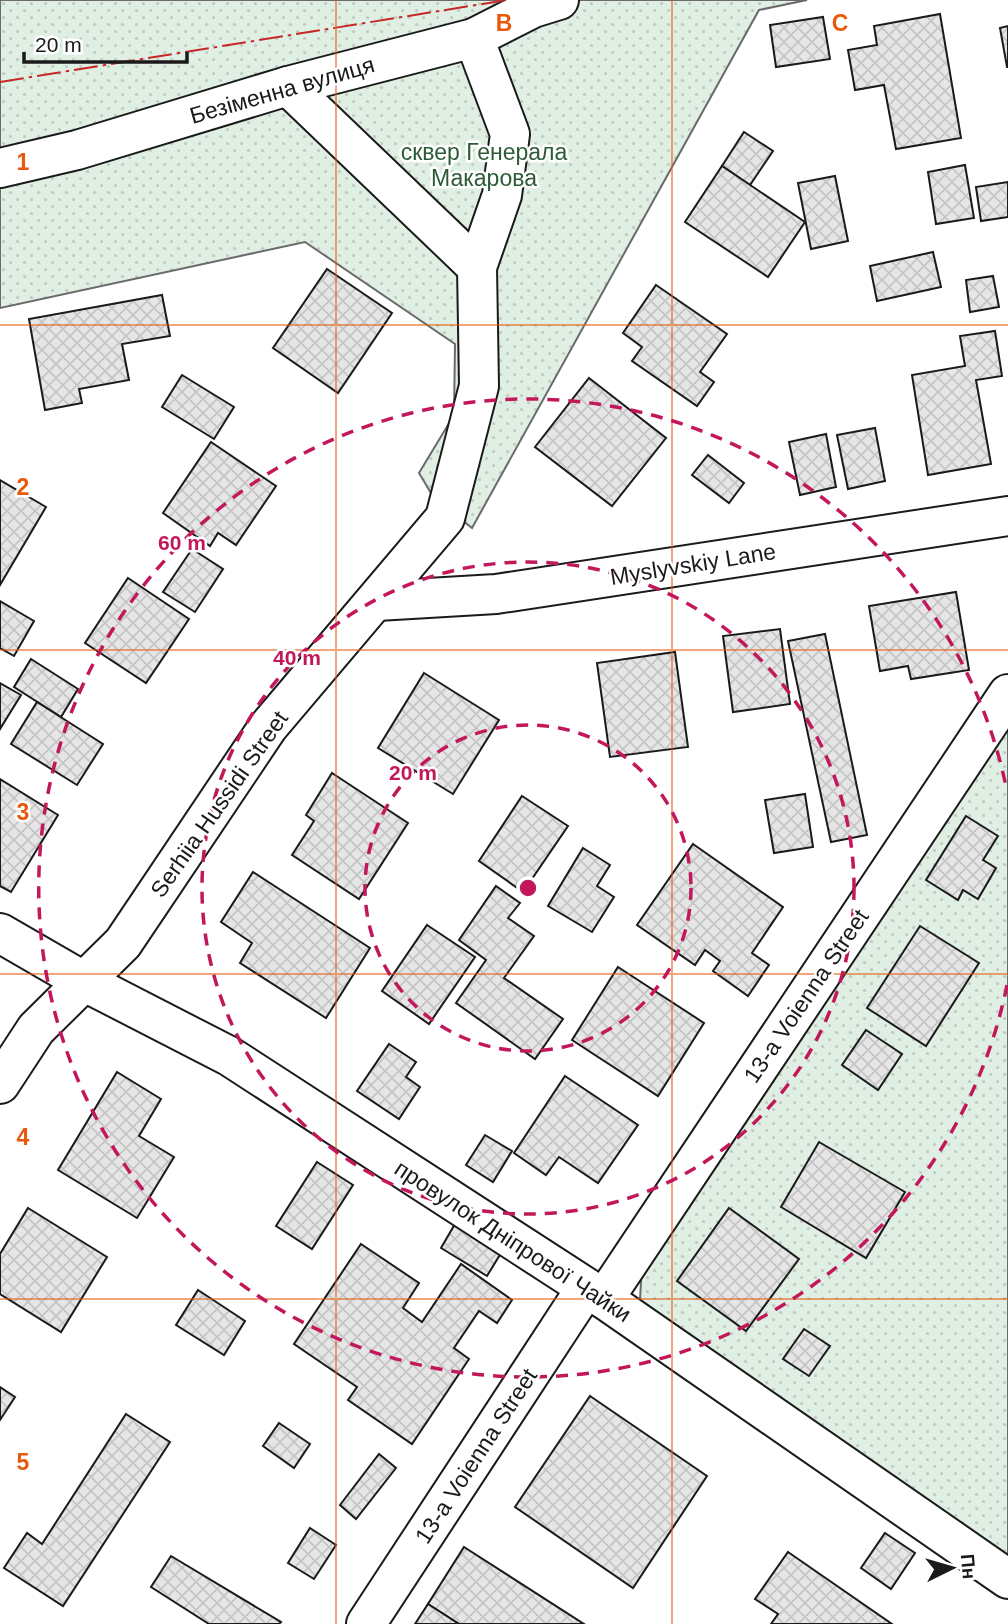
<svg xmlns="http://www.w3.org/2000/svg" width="1008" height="1624" viewBox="0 0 1008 1624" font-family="Helvetica,sans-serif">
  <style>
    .green { fill: url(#green-dots); stroke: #6a6a6a; stroke-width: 2 }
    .building { fill: url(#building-cross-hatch); stroke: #1a1a1a; stroke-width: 2 }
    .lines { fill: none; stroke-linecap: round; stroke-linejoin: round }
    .minor-casing { stroke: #1a1a1a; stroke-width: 42 }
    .minor { stroke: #fff; stroke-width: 38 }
    .power { stroke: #c62828; stroke-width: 2; stroke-dasharray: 24 5 3.5 5; stroke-linecap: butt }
    .grid { fill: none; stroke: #e8590c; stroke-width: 2; stroke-opacity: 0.55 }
    .ring { fill: none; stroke: #c2185b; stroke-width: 3.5; stroke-dasharray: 12 9 }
    .labels { text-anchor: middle; stroke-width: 5; stroke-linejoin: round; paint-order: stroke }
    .street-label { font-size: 23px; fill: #1a1a1a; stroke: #fff }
    .park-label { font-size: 23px; fill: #2b5a34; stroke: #fff }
    .grid-label { font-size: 23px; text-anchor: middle; font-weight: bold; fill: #e8590c; stroke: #fff; stroke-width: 5; stroke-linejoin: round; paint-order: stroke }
    .centre { fill: #c2185b; stroke: #fff; stroke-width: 3.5 }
    .ring-label { font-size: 21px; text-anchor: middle; font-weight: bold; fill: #c2185b; stroke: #fff; stroke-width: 5; stroke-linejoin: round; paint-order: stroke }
  </style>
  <defs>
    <pattern id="green-dots" width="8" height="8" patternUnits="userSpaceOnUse" patternTransform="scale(1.75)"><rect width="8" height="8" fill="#e0efe3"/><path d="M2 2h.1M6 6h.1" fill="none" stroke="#c0ccc2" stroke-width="1.8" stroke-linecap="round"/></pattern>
    <pattern id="building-cross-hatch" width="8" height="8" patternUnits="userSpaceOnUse" patternTransform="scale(1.75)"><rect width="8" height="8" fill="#e6e6e6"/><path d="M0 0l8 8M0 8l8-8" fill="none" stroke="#c5c5c5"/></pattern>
  </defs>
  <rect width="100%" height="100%" fill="#fff"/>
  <!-- green -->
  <g class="green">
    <path d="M0 0H807L759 10 472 528 434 498 419 473 454 415 455 344 305 242 0 308Z"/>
    <path d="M1008 715V1561L640 1300 642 1263Z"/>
  </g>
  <!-- building -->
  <g class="building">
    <path d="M940 14 961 138 896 149 884 85 855 90 848 50 877 45 874 26Z"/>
    <path d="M823 17 830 59 776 67 770 25Z"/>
    <path d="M1008 26V67H1007L1000 28Z"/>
    <path d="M744 132 773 151 750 185 722 166Z"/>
    <path d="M965 165 974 218 936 224 928 172Z"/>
    <path d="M722 166 805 222 768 277 685 222Z"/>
    <path d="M835 176 848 241 811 249 798 183Z"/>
    <path d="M1008 182V217L981 221 976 187Z"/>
    <path d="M933 252 941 287 877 301 870 266Z"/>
    <path d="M327 269 392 313 338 393 273 348Z"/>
    <path d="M993 276 999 307 970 312 966 280Z"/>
    <path d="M656 285 727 334 700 372 714 382 697 406 632 361 642 347 623 333Z"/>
    <path d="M162 295 170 336 122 344 129 380 79 389 82 403 45 410 29 319Z"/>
    <path d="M995 331 1002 376 976 380 991 464 928 475 912 375 965 366 960 336Z"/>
    <path d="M182 375 234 407 214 439 162 407Z"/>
    <path d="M589 378 666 438 612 506 535 447Z"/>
    <path d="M875 428 885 481 848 489 837 435Z"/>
    <path d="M826 434 836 487 800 495 789 442Z"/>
    <path d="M211 442 276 486 236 545 218 533 210 546 163 513Z"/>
    <path d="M708 455 744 483 729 503 692 475Z"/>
    <path d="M0 480 46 507 0 585Z"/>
    <path d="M192 549 223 569 195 612 163 592Z"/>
    <path d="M128 578 189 619 146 683 85 643Z"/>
    <path d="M956 592 969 670 911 679 908 666 880 671 869 606Z"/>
    <path d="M0 601 34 621 14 656 0 648Z"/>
    <path d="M780 629 790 704 733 712 723 636Z"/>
    <path d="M825 634 867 835 831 842 788 641Z"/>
    <path d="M675 652 688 747 610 757 597 663Z"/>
    <path d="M31 659 78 689 61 717 14 687Z"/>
    <path d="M424 673 499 720 453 794 378 748Z"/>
    <path d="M0 683 21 695 0 729Z"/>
    <path d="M37 702 103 744 77 785 11 744Z"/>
    <path d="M332 773 408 823 359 899 292 855 314 821 306 815Z"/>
    <path d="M0 779 58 815 11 892 0 886Z"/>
    <path d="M805 794 813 847 774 853 765 800Z"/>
    <path d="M522 796 568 826 523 892 479 861Z"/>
    <path d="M966 816 998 836 983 860 996 868 978 899 963 890 958 900 926 880Z"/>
    <path d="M693 844 783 907 752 953 769 965 748 996 713 971 720 961 705 950 695 965 637 925Z"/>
    <path d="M583 848 610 865 597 886 614 897 592 932 548 906Z"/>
    <path d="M253 872 370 948 326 1018 240 963 252 943 221 922Z"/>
    <path d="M496 886 520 903 508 918 534 936 504 978 563 1019 535 1059 456 1003 486 960 459 940Z"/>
    <path d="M427 925 475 957 429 1024 382 991Z"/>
    <path d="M920 926 979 963 926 1046 867 1008Z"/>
    <path d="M618 967 704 1023 658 1096 572 1040Z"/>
    <path d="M866 1030 902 1054 878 1090 842 1065Z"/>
    <path d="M389 1044 416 1062 406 1077 420 1087 399 1119 357 1091Z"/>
    <path d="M117 1072 161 1099 139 1136 174 1157 137 1218 58 1170Z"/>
    <path d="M565 1076 638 1125 598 1183 559 1157 546 1175 514 1153Z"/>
    <path d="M485 1135 512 1151 493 1182 466 1165Z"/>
    <path d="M819 1142 905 1192 866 1258 781 1207Z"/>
    <path d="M317 1162 353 1185 312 1249 276 1226Z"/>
    <path d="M28 1208 107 1257 61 1332 0 1294V1254Z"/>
    <path d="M729 1208 799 1259 746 1331 677 1281Z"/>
    <path d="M455 1224 501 1253 487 1276 441 1248Z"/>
    <path d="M361 1244 419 1283 403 1308 422 1322 461 1264 512 1300 497 1323 479 1311 454 1348 469 1359 412 1444 348 1400 357 1387 294 1344Z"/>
    <path d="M198 1290 245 1321 224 1355 176 1325Z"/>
    <path d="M804 1329 830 1346 809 1376 783 1359Z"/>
    <path d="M0 1387 15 1397 0 1420Z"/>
    <path d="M590 1396 707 1476 633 1588 515 1507Z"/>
    <path d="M126 1414 170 1442 63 1606 4 1568 27 1533 42 1544Z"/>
    <path d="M279 1423 310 1444 294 1468 263 1446Z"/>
    <path d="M379 1454 396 1468 356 1519 340 1505Z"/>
    <path d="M310 1528 336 1545 314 1579 288 1563Z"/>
    <path d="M885 1533 915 1553 891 1589 861 1568Z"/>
    <path d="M464 1547 584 1624H459L428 1604Z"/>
    <path d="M788 1552 892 1624H771L778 1614 755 1599Z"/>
    <path d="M171 1556 281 1622 279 1624H209L151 1587Z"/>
    <path d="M428 1604 459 1624H415Z"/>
  </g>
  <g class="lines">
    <!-- minor casing -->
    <g class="minor-casing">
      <g id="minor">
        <path d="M288 86 477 267"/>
        <path d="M0 168 77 150 288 86 474 38 533 8 559 0"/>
        <path d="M377 601 496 594 1008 516"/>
        <path d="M0 933 83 981 229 1056 604 1299 1008 1579"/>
        <path d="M0 1084 36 1029 123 943 268 727 445 518 479 386 477 267 502 195 510 134 474 38"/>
        <path d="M604 1299 1008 694"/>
        <path d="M366 1624 586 1288"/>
      </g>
    </g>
    <!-- minor -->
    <use href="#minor" class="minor"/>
    <!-- power -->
    <path class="power" d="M0 82 507 0"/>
  </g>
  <!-- grid -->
  <path class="grid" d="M336 0V1624M672 0V1624M0 325H1008M0 650H1008M0 974H1008M0 1299H1008"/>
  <!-- distance rings -->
  <g class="ring">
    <circle cx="528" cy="888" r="163"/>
    <circle cx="528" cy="888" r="326"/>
    <path d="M1007 985A489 489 0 1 1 1007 791"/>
  </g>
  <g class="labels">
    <!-- street labels -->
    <g class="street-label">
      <text transform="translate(282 90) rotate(-16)" y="8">Безіменна вулиця</text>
      <text transform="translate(693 564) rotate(-9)" y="8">Myslyvskiy Lane</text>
      <text transform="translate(219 804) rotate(-55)" y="8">Serhiia Hussidi Street</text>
      <text transform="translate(806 996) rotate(-56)" y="8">13-a Voienna Street</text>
      <text transform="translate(513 1241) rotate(33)" y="8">провулок Дніпрової Чайки</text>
      <text transform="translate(476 1456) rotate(-57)" y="8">13-a Voienna Street</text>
    </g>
    <!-- park labels -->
    <g class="park-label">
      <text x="484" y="160">сквер Генерала<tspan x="484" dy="26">Макарова</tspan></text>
    </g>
  </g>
  <g class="grid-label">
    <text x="504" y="31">B</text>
    <text x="840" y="31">C</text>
    <text x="23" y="170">1</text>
    <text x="23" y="495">2</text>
    <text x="23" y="820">3</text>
    <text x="23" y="1145">4</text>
    <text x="23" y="1470">5</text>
  </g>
  <circle cx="528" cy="888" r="10" class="centre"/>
  <g class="ring-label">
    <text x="182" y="550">60 m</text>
    <text x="297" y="665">40 m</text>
    <text x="413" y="780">20 m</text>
  </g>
  <!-- north arrow -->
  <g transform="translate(952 1568) rotate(85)" stroke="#ffffff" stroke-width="5" paint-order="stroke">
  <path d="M0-5L12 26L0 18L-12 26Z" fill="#1a1a1a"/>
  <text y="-10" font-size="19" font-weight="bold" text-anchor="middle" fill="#1a1a1a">Пн</text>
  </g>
  <!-- scale -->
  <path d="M24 52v10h163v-10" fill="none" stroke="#1a1a1a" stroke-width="3.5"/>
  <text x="35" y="52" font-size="21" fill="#1a1a1a" stroke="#ffffff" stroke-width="5" paint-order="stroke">20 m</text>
</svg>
